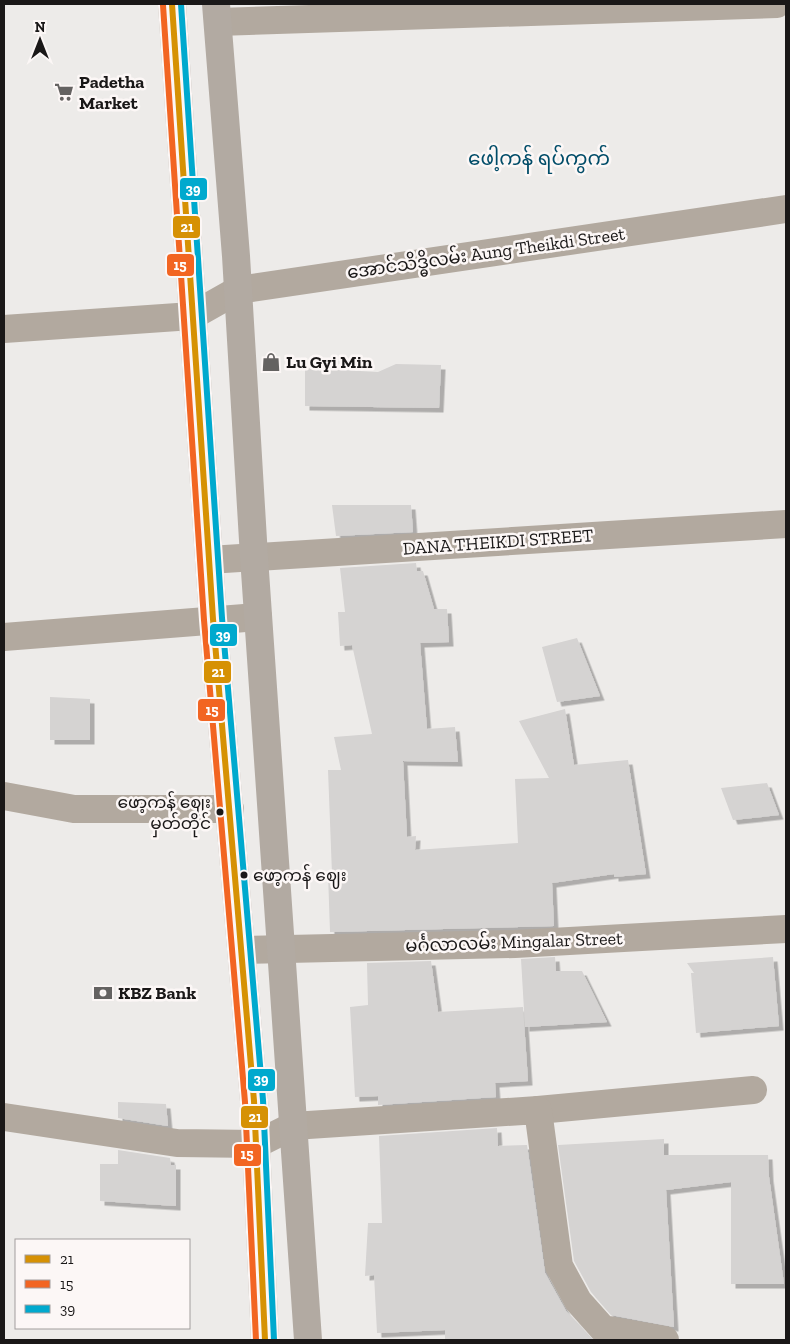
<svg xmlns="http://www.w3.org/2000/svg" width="790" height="1344" viewBox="0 0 790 1344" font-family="'Zilla Slab','Noto Sans Myanmar',serif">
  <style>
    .building { fill: #d5d3d2; filter: url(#shadow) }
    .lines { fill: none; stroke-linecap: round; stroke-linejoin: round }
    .minor { stroke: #b2a99f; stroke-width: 28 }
    .major { stroke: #b2aaa2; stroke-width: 28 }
    .bus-1-casing { stroke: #fcf7f6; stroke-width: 10 }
    .bus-2-casing { stroke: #fcf7f6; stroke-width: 10 }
    .bus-3-casing { stroke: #fcf7f6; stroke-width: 10 }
    .bus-1 { stroke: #d69104; stroke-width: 6 }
    .bus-2 { stroke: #f26522; stroke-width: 6 }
    .bus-3 { stroke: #00a9ce; stroke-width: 6 }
    .bus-dot { fill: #1a1818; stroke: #fcf7f6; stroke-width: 2 }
    .labels { text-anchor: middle; stroke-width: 5; stroke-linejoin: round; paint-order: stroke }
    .bus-label { font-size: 17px; fill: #1a1818; stroke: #fcf7f6; text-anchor: end }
    .poi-label { font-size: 18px; font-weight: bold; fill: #1a1818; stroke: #fcf7f6; text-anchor: start }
    .street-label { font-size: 18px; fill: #1a1818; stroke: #fcf7f6 }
    .quarter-label { font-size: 20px; fill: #004c68; stroke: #fcf7f6 }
    .line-badge { stroke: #fcf7f6; stroke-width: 2 }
    .badge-label { font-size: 14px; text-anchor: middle; font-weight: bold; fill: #fff }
  </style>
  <defs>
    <filter id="shadow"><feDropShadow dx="4.5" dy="4.5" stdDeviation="0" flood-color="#0004"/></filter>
  </defs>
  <rect width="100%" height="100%" fill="#edebe9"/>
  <!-- building -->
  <g class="building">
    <path d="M396 364 441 365 439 408 305 406V368L378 372Z"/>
    <path d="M332 505H411L413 532 336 536Z"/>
    <path d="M416 563 417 571H423L434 609H447L449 642 420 643 427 729 455 727 458 762 403 761 407 837 416 836 415 850 518 843 515 779 549 778 519 721 565 709 574 765 628 760 646 874 614 877V874L552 883 554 926 330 932 328 874H332L328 770H341L334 737 372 734 352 645 340 646 338 612H345L340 568Z"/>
    <path d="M577 638 600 696 557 702 542 647Z"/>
    <path d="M50 697 90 699V740H50Z"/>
    <path d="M767 783 779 815 733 820 721 788Z"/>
    <path d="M555 957 556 971H582L607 1022 525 1027 521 959Z"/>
    <path d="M773 957 779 1026 696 1033 691 973H694L687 963Z"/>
    <path d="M431 961 438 1012 523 1007 528 1081 495 1083 496 1097 378 1105V1096L355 1097 350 1007 368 1005 367 963Z"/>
    <path d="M118 1102 166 1104 168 1126 118 1118Z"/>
    <path d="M497 1128 498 1146 527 1145 545 1273 566 1311 593 1340H445V1330L377 1333 374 1275 365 1276 368 1223H382L379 1136Z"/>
    <path d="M664 1139V1155H768L769 1177 784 1284H731V1182L666 1190 674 1327 611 1315 591 1292 574 1261 558 1145Z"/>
    <path d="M118 1150 170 1158 171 1165H176V1206L100 1201V1164H118Z"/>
  </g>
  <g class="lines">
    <!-- minor -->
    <g class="minor">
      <path d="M218 22 777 4"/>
      <path d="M4 329 192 316 238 290 786 209"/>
      <path d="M209 560 786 524"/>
      <path d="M4 637 258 617"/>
      <path d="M4 796 74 809H230"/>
      <path d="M242 950 515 944 786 929"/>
      <path d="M538 1110 753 1090"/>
      <path d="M4 1117 177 1143 257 1144 293 1126 538 1110 559 1266 578 1301 603 1329 665 1340"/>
    </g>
    <!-- major -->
    <g class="major">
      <path d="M172 4 213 619 254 1101 265 1340"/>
      <path d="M216 4 236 256 254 557 308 1340"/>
    </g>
    <!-- bus-1 casing -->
    <g class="bus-1-casing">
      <path id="bus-1" d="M172 4 213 619 254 1101 265 1340"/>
    </g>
    <!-- bus-2 casing -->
    <g class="bus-2-casing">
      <path id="bus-2" d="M163 5 204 620 245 1102 256 1340"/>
    </g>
    <!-- bus-3 casing -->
    <g class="bus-3-casing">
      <path id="bus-3" d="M181 4 222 618 263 1100 274 1340"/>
    </g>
    <!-- bus-1 -->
    <use href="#bus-1" class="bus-1"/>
    <!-- bus-2 -->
    <use href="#bus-2" class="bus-2"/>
    <!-- bus-3 -->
    <use href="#bus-3" class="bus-3"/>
  </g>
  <!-- icons -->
  <defs>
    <g id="supermarket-bare" transform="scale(1.5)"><path d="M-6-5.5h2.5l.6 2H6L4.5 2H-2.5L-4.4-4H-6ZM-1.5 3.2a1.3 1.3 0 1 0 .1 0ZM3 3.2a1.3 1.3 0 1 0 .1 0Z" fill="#646261" stroke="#fcf7f6" stroke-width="2.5" paint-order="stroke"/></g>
    <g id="shop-bare" transform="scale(1.5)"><path d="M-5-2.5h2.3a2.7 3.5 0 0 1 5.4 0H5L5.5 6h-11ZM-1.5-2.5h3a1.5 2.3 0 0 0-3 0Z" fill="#646261" stroke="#fcf7f6" stroke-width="2.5" paint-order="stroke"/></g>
    <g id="bank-bare" transform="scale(1.5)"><path d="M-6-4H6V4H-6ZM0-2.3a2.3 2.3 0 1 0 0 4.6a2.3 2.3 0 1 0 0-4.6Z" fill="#646261" stroke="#fcf7f6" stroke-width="2.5" paint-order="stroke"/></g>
  </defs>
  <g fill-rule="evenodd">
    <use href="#supermarket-bare" x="64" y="92"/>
    <use href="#shop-bare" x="271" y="362"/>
    <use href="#bank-bare" x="103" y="993"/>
  </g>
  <!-- markers -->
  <g class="bus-dot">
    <circle cx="220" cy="812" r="4.5"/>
    <circle cx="244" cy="875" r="4.5"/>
  </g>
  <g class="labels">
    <!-- bus labels -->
    <g class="bus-label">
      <text x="211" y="808">ဖော့ကန် ဈေး<tspan x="211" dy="21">မှတ်တိုင်</tspan></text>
      <text x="253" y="881" text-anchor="start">ဖော့ကန် ဈေး</text>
    </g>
    <!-- poi labels -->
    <g class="poi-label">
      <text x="79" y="88">Padetha<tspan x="79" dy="21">Market</tspan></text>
      <text x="286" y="368">Lu Gyi Min</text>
      <text x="118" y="999">KBZ Bank</text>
    </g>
    <!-- street labels -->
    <g class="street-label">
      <text transform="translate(486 253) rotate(-8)" y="6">အောင်သိဒ္ဓိလမ်း Aung Theikdi Street</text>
      <text transform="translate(498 542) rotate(-4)" y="6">DANA THEIKDI STREET</text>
      <text transform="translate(514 942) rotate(-2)" y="6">မင်္ဂလာလမ်း Mingalar Street</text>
    </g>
    <!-- quarter labels -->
    <g class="quarter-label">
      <text x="539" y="165">ဖေါ့ကန် ရပ်ကွက်</text>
    </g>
  </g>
  <g class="line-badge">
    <rect x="179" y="177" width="29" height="24" rx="5" fill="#00a9ce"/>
    <rect x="172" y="215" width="29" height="24" rx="5" fill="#d69104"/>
    <rect x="166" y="253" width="29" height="24" rx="5" fill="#f26522"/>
    <rect x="209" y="623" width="29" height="24" rx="5" fill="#00a9ce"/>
    <rect x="203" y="660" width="29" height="24" rx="5" fill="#d69104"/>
    <rect x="197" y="698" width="29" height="24" rx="5" fill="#f26522"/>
    <rect x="247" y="1068" width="29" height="24" rx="5" fill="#00a9ce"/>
    <rect x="240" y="1105" width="29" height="24" rx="5" fill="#d69104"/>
    <rect x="233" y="1143" width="29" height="24" rx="5" fill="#f26522"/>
  </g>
  <g class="badge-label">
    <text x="193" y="194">39</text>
    <text x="187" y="232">21</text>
    <text x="180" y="270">15</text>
    <text x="223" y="640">39</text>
    <text x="218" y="677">21</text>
    <text x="212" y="715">15</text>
    <text x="261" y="1084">39</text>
    <text x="255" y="1122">21</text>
    <text x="247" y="1159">15</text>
  </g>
  <!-- border -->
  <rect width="790" height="1344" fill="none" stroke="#1a1818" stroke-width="10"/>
  <!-- legend -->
  <rect x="15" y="1239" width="175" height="90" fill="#fcf7f6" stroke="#a29e9d"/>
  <rect x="25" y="1255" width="25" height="8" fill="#d69104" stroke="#a29e9d"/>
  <text x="60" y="1264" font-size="15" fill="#1a1818">21</text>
  <rect x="25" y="1280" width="25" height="8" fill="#f26522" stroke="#a29e9d"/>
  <text x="60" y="1289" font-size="15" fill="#1a1818">15</text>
  <rect x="25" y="1305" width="25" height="8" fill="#00a9ce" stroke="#a29e9d"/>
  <text x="60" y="1314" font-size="15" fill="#1a1818">39</text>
  <!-- north arrow -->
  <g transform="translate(40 40)" stroke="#fcf7f6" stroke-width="4" paint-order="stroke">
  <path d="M0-4L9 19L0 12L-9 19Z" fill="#1a1818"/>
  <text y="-8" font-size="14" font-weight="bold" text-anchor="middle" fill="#1a1818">N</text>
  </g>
</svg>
